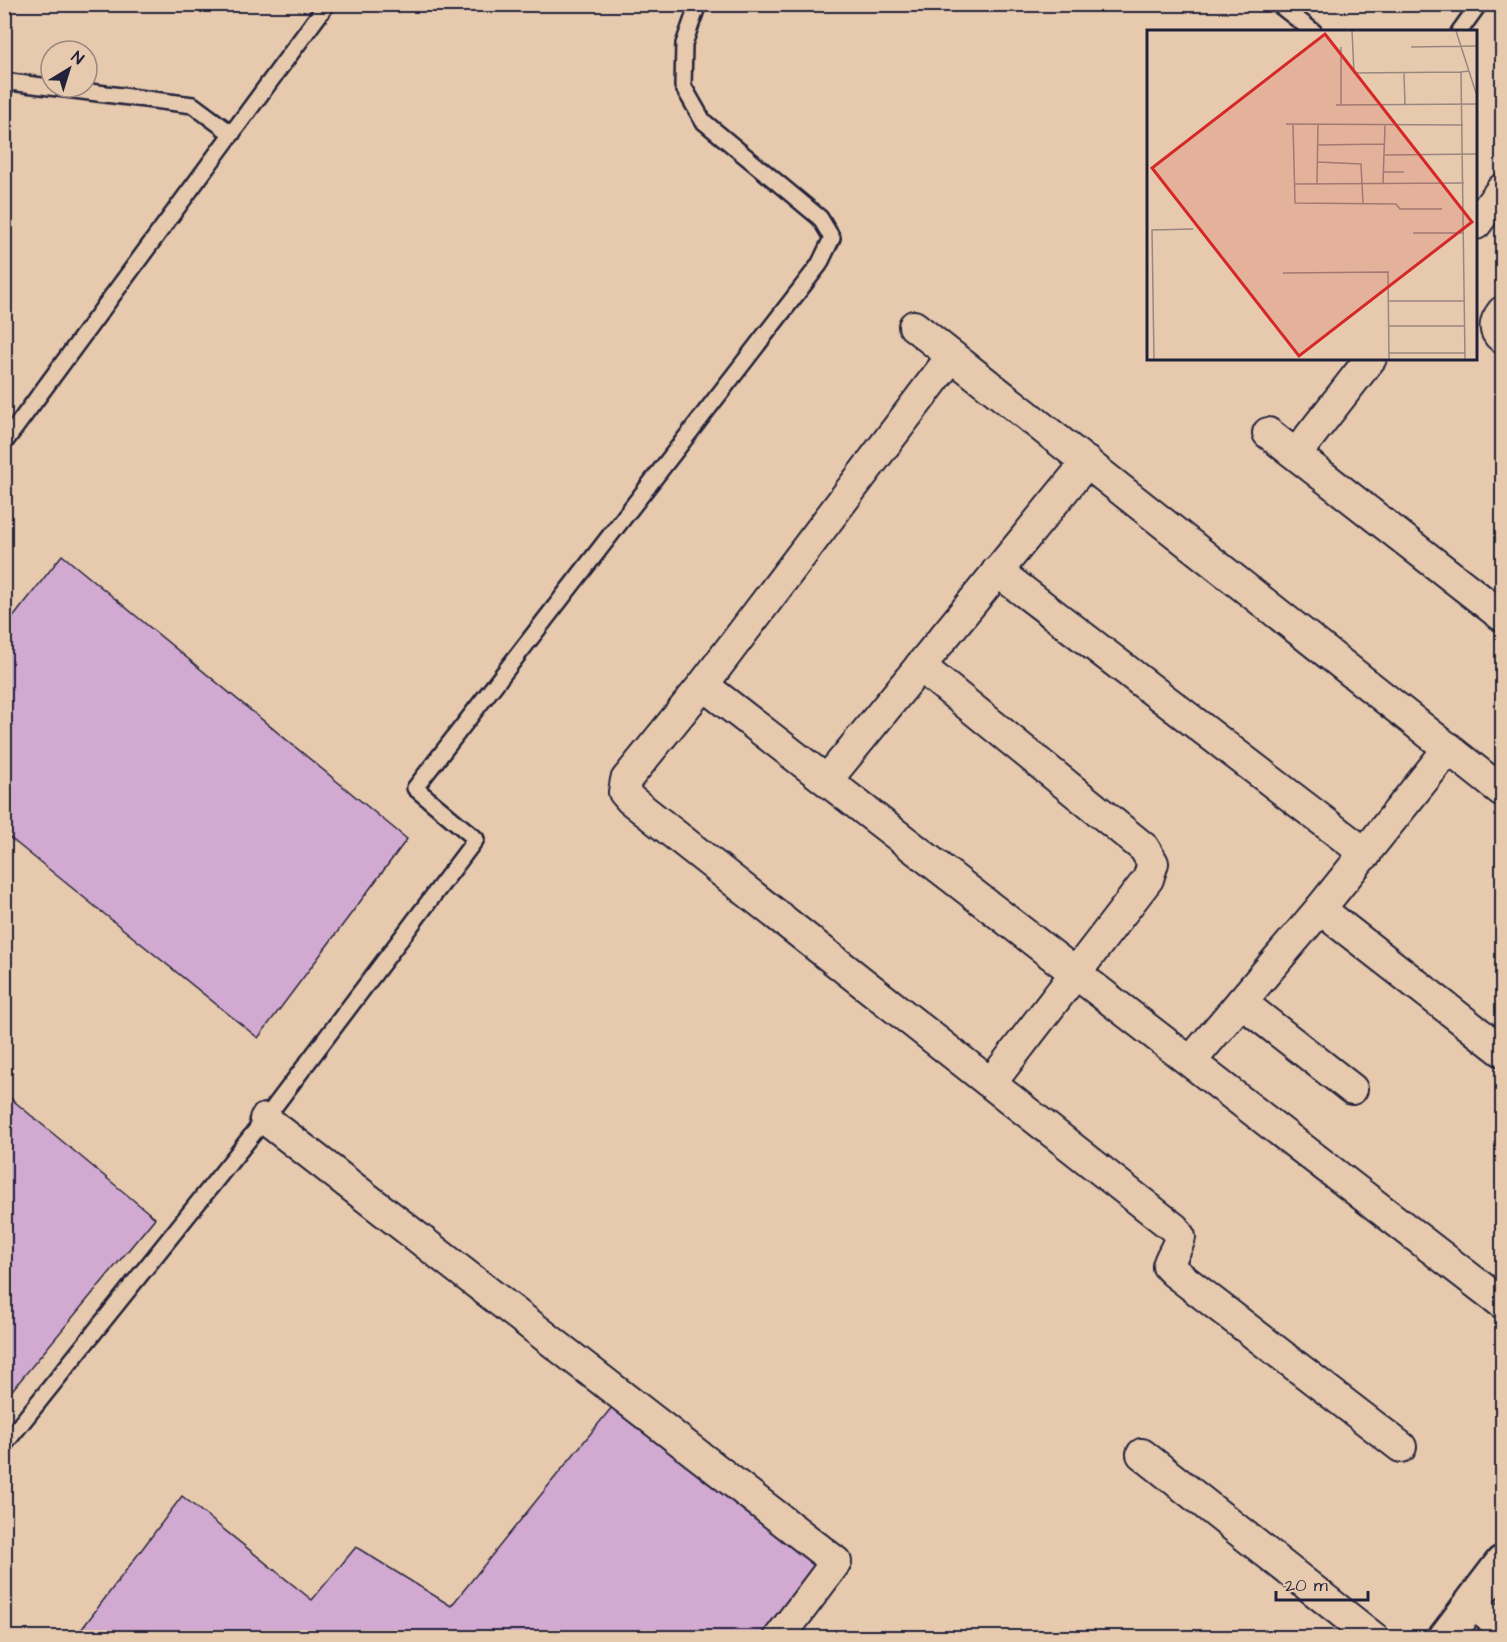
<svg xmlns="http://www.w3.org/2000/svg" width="1507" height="1642" viewBox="0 0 1507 1642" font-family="'Architects Daughter',sans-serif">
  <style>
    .building { fill: #d2aad1; stroke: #22223b; stroke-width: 1.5 }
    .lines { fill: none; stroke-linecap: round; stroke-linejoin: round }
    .service-casing { stroke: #22223b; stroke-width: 20 }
    .minor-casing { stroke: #22223b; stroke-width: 34 }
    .tertiary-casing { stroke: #22223b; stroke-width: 38 }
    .service { stroke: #e7caae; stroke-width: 15 }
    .minor { stroke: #e7caae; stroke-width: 30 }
    .tertiary { stroke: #e7caae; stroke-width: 33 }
    .inset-road { fill: none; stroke: #988780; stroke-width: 1.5 }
    .view { fill: #d62828; fill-opacity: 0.15; stroke: #d62828; stroke-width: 3 }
    .inset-edge { fill: none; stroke: #22223b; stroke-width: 3 }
  </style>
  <rect width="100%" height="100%" fill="#e7caae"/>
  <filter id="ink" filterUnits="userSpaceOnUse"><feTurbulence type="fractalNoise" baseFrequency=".0167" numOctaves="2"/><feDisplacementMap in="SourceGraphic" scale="12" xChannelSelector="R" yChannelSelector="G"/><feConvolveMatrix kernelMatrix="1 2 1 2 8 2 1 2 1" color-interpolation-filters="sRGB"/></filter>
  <g filter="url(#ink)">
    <!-- building -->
    <g class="building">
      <path d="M62 555 407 839 258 1038 4 833V629Z"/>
      <path d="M4 1093 155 1218 4 1400Z"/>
      <path d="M616 1402 819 1564 760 1638H75L182 1496 312 1600 356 1547 451 1606Z"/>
    </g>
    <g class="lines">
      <!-- service casing -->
      <g class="service-casing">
        <g id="service">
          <path d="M1278 4 1314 32"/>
          <path d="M1459 32 1479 4"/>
          <path d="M4 89 10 82 193 105 232 134"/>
          <path d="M4 443 327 4"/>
          <path d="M4 1445 265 1119 476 839 415 788 819 265 832 238 820 218 703 121 683 86 684 44 698 4"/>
        </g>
      </g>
      <!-- minor casing -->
      <g class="minor-casing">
        <g id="minor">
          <path d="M1476 224 1502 189"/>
          <path d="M1502 312C1495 321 1492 330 1502 338"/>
          <path d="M914 326 1502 791"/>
          <path d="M952 356 703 685 626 780 624 792 631 800 1174 1228 1180 1237C1178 1248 1171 1255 1168 1266L1174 1272 1401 1447"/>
          <path d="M1268 433 1502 616"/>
          <path d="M1296 454 1371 358"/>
          <path d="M997 571 1366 854"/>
          <path d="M920 666 1144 848 1153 863 1148 879 991 1083"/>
          <path d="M703 685 1502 1303"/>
          <path d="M827 780 1087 462"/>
          <path d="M1320 909 1502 1051"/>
          <path d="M1241 1002 1352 1089"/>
          <path d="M1191 1061 1320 909 1449 748"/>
          <path d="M265 1119 836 1562 779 1638"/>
          <path d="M1142 1454 1374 1638"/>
          <path d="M1472 1603 1502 1627"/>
        </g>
      </g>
      <!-- tertiary casing -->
      <g class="tertiary-casing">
        <path id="tertiary" d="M1445 1638 1502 1563"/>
      </g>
      <!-- service -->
      <use href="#service" class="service"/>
      <!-- minor -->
      <use href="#minor" class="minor"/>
      <!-- tertiary -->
      <use href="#tertiary" class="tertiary"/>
    </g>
  </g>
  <!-- overview -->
  <g transform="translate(1147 30)">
    <rect width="330" height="330" fill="#e7caae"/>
    <path class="inset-road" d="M205 1 207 43 314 42M309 1 330 66M194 17V75M264 17 330 16M257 43 258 75M189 75 330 74M139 94 316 95M146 94 148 173 249 174 253 179H295M170 115 238 114M238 125 330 124M170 132 214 134 216 174M237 142H257M236 153 238 95M147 154 317 153M170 154 171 94M266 203H317M136 243 241 242 242 329M241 271H318M242 296H318M242 323H318M7 329 5 200 46 199M318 329 314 42 322 41"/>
    <path class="view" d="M178 4 325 192 152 326 5 138Z"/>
    <rect width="330" height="330" class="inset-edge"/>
  </g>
  <!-- margin -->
  <rect width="1507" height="1642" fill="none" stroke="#e7caae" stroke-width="24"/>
  <rect x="12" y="12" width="1483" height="1618" fill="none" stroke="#22223b" stroke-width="2" filter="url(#ink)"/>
  <!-- north arrow -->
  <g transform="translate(69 69) rotate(38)"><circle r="28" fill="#e7caae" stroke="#988780" stroke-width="1.5"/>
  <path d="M0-4.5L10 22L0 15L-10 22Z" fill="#22223b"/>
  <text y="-9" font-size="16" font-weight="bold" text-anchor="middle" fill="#22223b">N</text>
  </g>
  <!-- scale -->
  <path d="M1276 1591v9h92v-9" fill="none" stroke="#22223b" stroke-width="3"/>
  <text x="1285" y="1591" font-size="18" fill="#22223b" stroke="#e7caae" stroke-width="4.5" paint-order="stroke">20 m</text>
</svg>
